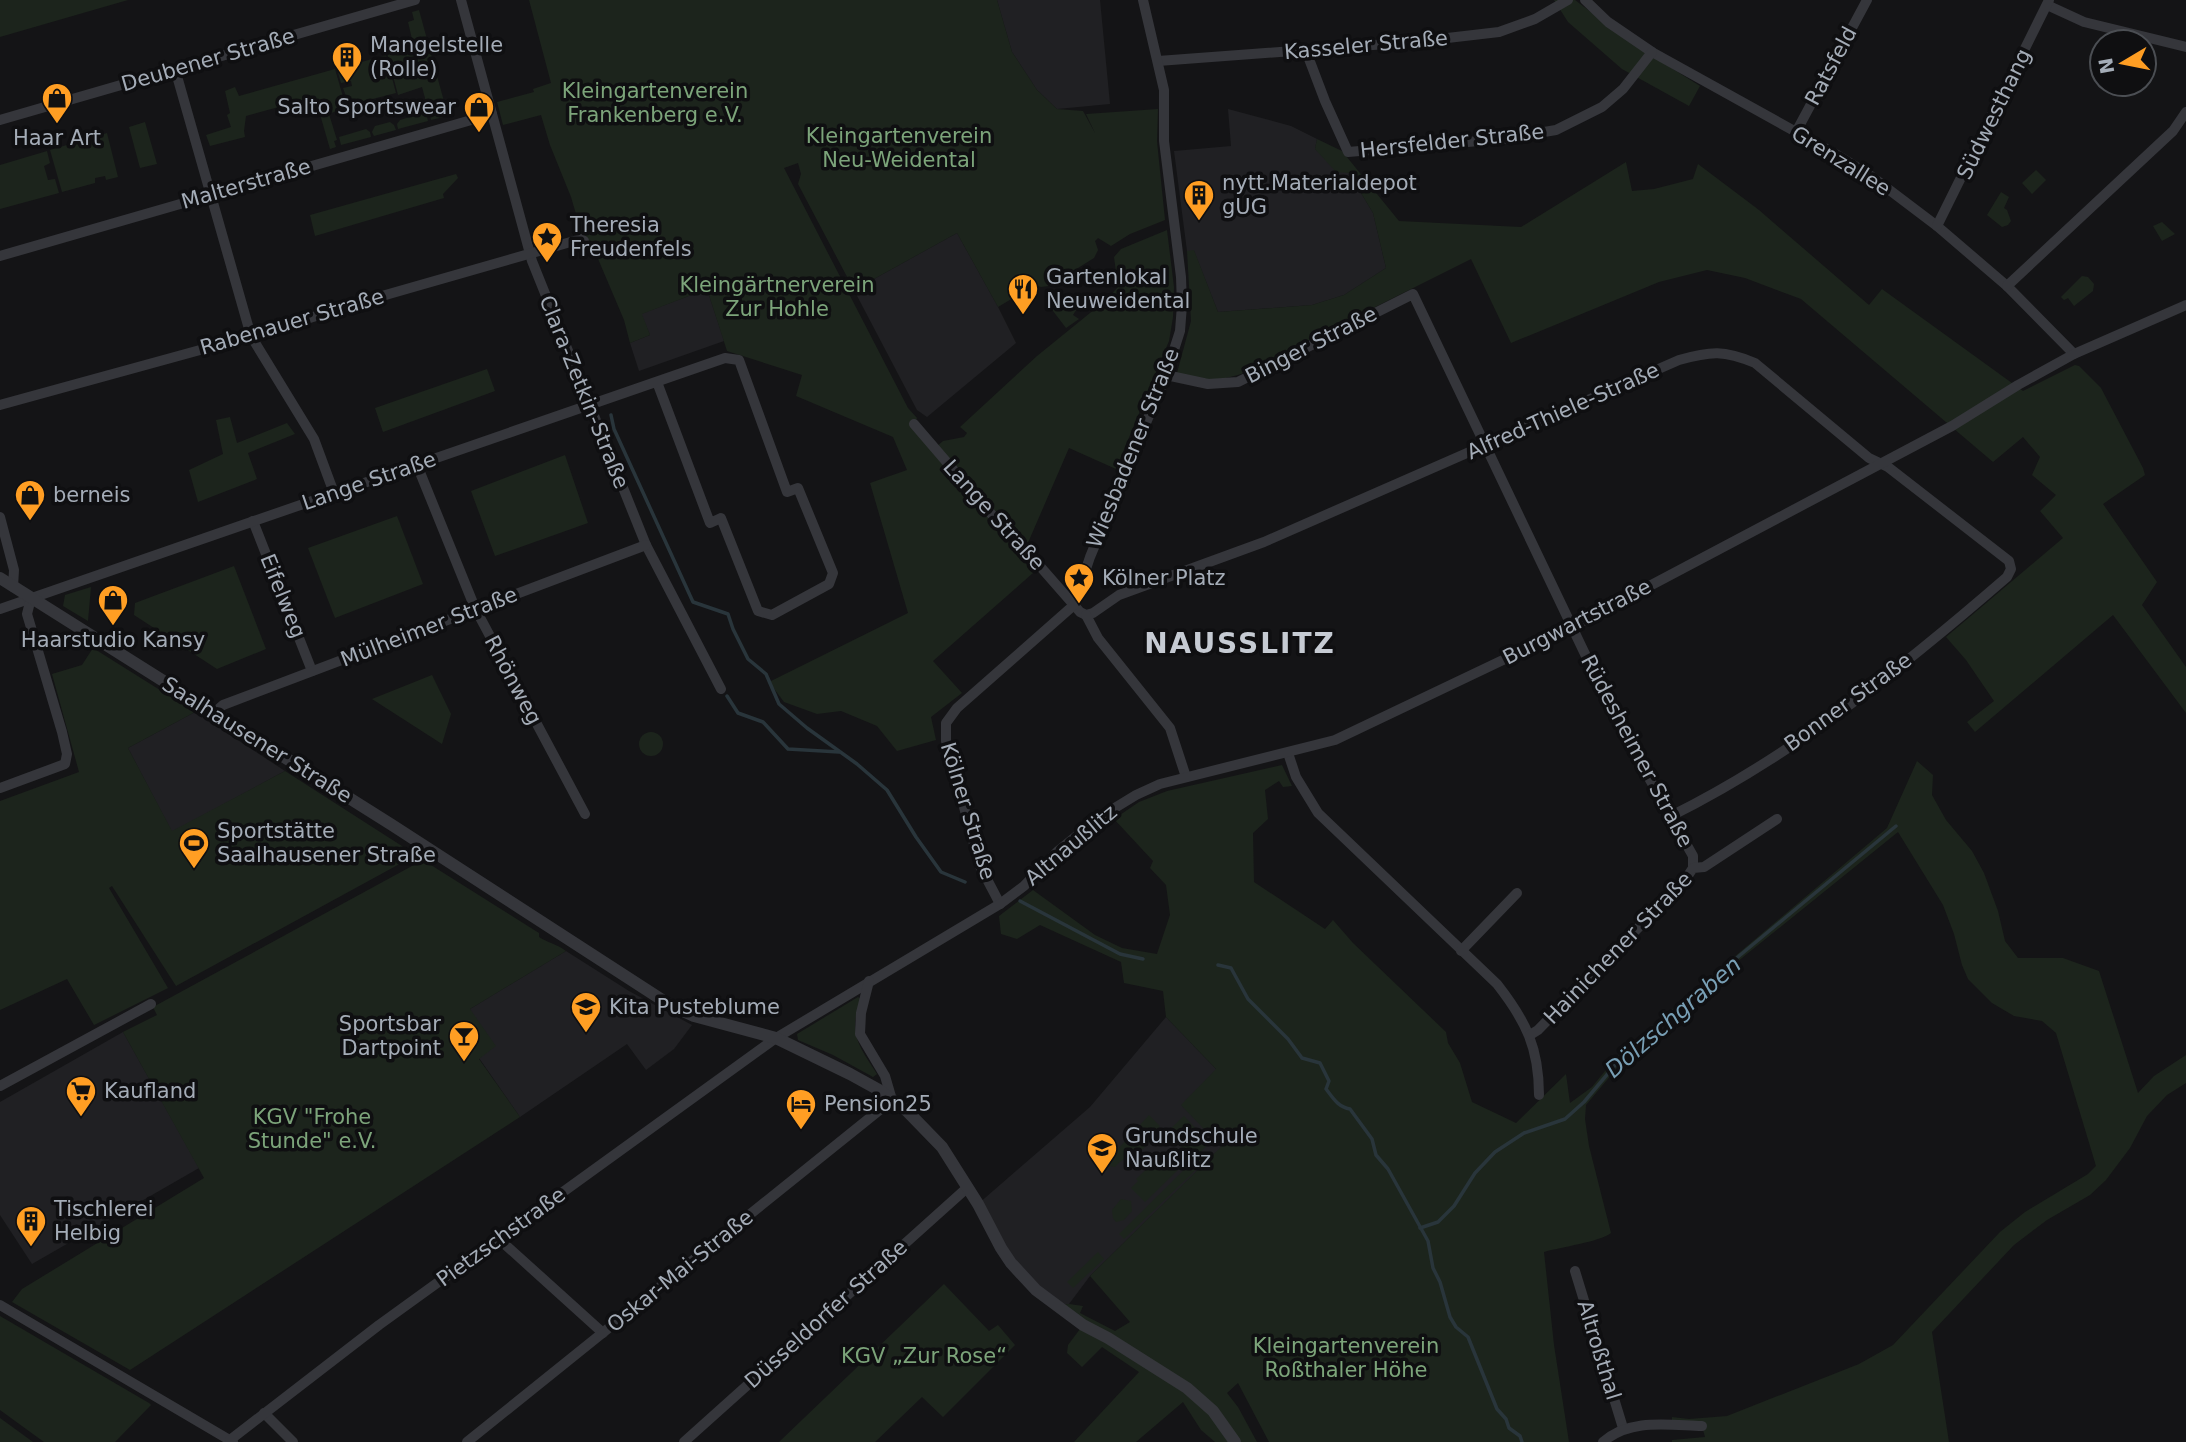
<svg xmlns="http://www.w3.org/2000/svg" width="2186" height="1442" viewBox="0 0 2186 1442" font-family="'DejaVu Sans',sans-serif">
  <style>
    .built { fill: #202023 }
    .green { fill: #1c241c }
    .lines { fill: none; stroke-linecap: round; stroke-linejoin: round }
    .stream { stroke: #29353b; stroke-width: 3.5 }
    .minor { stroke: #35363b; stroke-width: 10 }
    .tertiary { stroke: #35363b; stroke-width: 12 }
    .labels { text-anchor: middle; stroke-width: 7; stroke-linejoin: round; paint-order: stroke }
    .poi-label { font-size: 21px; fill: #a4acb7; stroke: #0f0f11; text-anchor: start }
    .street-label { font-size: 21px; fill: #a4acb7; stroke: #0f0f11 }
    .park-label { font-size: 21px; fill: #7ca47a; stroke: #0f0f11 }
    .water-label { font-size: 23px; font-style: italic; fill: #789fb5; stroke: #0f0f11 }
    .district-label { font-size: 28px; font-weight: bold; letter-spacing: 2px; fill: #c6cbd3; stroke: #0f0f11 }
  </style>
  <rect width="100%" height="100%" fill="#141416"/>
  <!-- built -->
  <g class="built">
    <path d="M997 0H1100L1110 104 1057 109 1037 90 1012 52Z"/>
    <path d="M1228 109 1291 126 1317 139 1315 149 1349 173 1373 213 1386 268 1344 295 1312 305 1218 312 1194 251H1187L1174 151 1231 146Z"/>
    <path d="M957 233 998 307 1016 343 927 417 917 410 854 290Z"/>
    <path d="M707 289 724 341 639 371 630 343 650 335 641 314Z"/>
    <path d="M195 712 285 771 172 832 128 748Z"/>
    <path d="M566 951 629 991 692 1025 674 1049 646 1070 627 1044 520 1117 479 1058 470 1009Z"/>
    <path d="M1166 1017 1216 1069 1222 1147 1090 1276 1069 1304 1055 1305 1036 1290 978 1204 1090 1107Z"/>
    <path d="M123 1032 199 1168 32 1264 0 1215V1102Z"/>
  </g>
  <!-- green -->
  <g class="green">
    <path d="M0 0H128L0 37Z"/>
    <path d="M529 0H997L1012 52 1037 90 1057 109 1083 111 1095 133 1086 114 1158 109 1157 141 1165 220 1130 234 1111 246 1098 238 1095 241 1098 250 1094 258 1049 286 1041 287 1035 285 998 307 957 233 854 290 798 184 801 174 798 163 784 168 908 408 917 418 914 425 935 448 943 441 964 437 967 433 960 427 1037 356 1106 300 1118 287 1114 257 1121 249 1167 230 1174 287 1173 317 1169 341 1116 469 1069 448 1024 552 1033 573 933 661 962 693 931 717 936 740 897 751 877 726 841 711 817 714 784 702 769 682 908 613 870 483 907 470 893 437 796 396 802 375 727 351 707 289 642 314 650 335 630 343 624 320 593 247 586 248 571 197 550 145 541 115 503 125 497 102 534 92 533 89 551 83Z"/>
    <path d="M1554 0H1575L1630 42 1700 86 1689 106 1622 69 1568 22Z"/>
    <path d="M419 10 448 116 431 120 422 87 398 95 387 53 398 50 396 44 412 39 408 22 414 20 412 12Z"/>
    <path d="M386 55 396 93 349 105 343 88 352 86 351 81 341 83 337 69Z"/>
    <path d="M335 69 346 107 329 114 337 140 334 141 336 147 330 149 315 97 246 116 244 131 245 137 210 146 206 135 231 127 227 115 230 113 225 91 235 87 239 96Z"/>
    <path d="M426 112 428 121 398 129 397 124 400 120Z"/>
    <path d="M145 122 157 164 140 168 129 127Z"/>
    <path d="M390 122 394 125 396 130 374 136 372 132 375 126Z"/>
    <path d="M366 129 370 132 371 137 341 145 339 137Z"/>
    <path d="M107 133 118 177 106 180 105 176 95 178V183L62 192 50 150Z"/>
    <path d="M1317 139 1342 151 1399 221 1521 227 1626 162 1632 191 1654 189 1693 179 1698 164 1759 210 1869 305 1882 289 2023 391 2075 365 2079 366 2101 388 2143 468 2145 475 2103 504 2157 582 2142 605 2186 667V713L2113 615 1975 732 1967 722 1994 701 1966 660 1946 637 2063 538 2040 511 2056 495 2032 475 2040 457 2023 437 1993 462 1801 299 1745 278 1707 270 1659 282 1511 343 1471 259 1241 374C1216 382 1202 380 1177 373L1191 321 1187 251 1194 250 1218 312 1312 305 1344 295 1386 268 1373 213 1349 173 1336 172 1315 149Z"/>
    <path d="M47 151 50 163 44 166 48 180 55 179 59 193 0 209V165Z"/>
    <path d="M2036 170 2046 180 2032 194 2022 183Z"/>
    <path d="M456 174 458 178 443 194 444 198 315 236 310 215Z"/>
    <path d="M2001 192 2009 197 2004 208 2007 210 2011 221 2008 225 2002 227 1987 215Z"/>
    <path d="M2162 222 2175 234 2162 241 2153 226Z"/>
    <path d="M2082 276 2088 277 2094 284 2093 291 2074 306 2068 298 2064 300 2061 297Z"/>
    <path d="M1057 290 1068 307 1066 311 1071 304 1078 307 1073 315 1079 319 1066 328 1047 303 1048 295Z"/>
    <path d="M487 369 495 391 383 432 375 408Z"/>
    <path d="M230 417 237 443 287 423 295 434 248 453 257 479 198 502 189 470 223 454 216 420Z"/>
    <path d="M565 455 588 523 495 556 471 491Z"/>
    <path d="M397 516 423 584 335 618 308 548Z"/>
    <path d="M234 566 266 649 217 669 134 615 135 603Z"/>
    <path d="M91 587 88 621 63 606 65 595Z"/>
    <path d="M93 648 195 712 128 748 172 831 285 771 416 855 176 986 112 886 109 888 168 988 94 1025 67 979 0 1010V801L79 772 52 674 82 665Z"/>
    <path d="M432 675 451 714 442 744 372 699Z"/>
    <circle cx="651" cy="744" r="12"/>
    <path d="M1917 761 1933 775 1932 795 1946 820 1972 851 1984 873 1998 911 2005 941 2018 958H2063L2099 971 2138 1093 2154 1076 2186 1055V1083L2167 1095 2147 1116 2130 1148 2106 1180 2090 1195 2047 1220 2014 1245 1932 1332 1949 1442H1672V1440L1705 1437 1702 1426 1672 1425V1417L1689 1419 1727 1416 1859 1364 1893 1345 2000 1232 2025 1212 2088 1174 2096 1166 2056 1033 2042 1021 2014 1016 1992 1003 1968 979 1962 965 1954 934 1943 905 1898 832 1685 1004 1627 1056 1586 1105 1585 1119 1589 1146 1611 1233C1599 1242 1561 1247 1544 1252L1554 1345 1569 1442H1269L1238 1383 1227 1393 1238 1407 1257 1442H1215L1201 1430 1183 1402 1136 1442H1074L1139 1372 1102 1347 1082 1367 1067 1353 1068 1345 1083 1325 1055 1305 1069 1304 1083 1306 1080 1313 1115 1331 1130 1322 1090 1276 1221 1147 1181 1105 1216 1069 1166 1017 1163 991 1124 983 1121 962 1040 925 1017 939 1001 934 999 916 1033 890 1095 935 1122 948 1157 954 1170 915 1166 885 1150 868 1153 861 1114 819 1139 802 1167 791 1282 765 1292 786 1283 787 1279 781 1265 790 1268 819 1253 833 1254 882 1325 929 1333 920 1353 943 1446 1032 1448 1043 1460 1063 1472 1102 1516 1123 1566 1074 1570 1103 1592 1087 1618 1055 1887 828Z"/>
    <path d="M423 860 539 933V937C548 943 555 943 566 951L470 1009 496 1046 479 1059 520 1117 130 1370 12 1302 22 1289 204 1178 123 1032 157 1015 153 1007Z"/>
    <path d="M858 997 861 999C848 1033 858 1045 877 1074L873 1077 833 1055 798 1040 797 1034Z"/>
    <path d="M1149 1115 1160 1126C1155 1132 1147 1146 1143 1149 1132 1156 1125 1156 1115 1167L1109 1166 1107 1161Z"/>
    <path d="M1184 1116 1210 1143 1193 1159 1167 1132Z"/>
    <path d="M1202 1152 1208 1158 1124 1239 1119 1234Z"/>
    <path d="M1162 1154 1178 1170 1145 1202 1131 1188 1138 1181 1136 1179Z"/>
    <path d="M1121 1199 1131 1201 1132 1211 1124 1220 1116 1222 1113 1218 1112 1210Z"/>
    <path d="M1098 1252 1104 1259 1073 1288 1067 1282Z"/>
    <path d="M944 1284 989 1331 998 1325 1015 1345 943 1417 922 1397 875 1442H779Z"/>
    <path d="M0 1316 149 1403 151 1405 115 1442H44L0 1410Z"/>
    <path d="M0 1418 33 1442H0Z"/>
  </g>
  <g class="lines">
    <!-- stream -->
    <g class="stream">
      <path d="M611 415 614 429 693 602 728 614 733 629 748 659 766 674 779 704 807 728 857 764 887 790 916 837 941 872 965 882"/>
      <path d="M727 696 738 713 763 722 788 749 839 752"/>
      <path d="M1020 901 1120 954 1143 959"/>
      <path d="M1218 965 1231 968 1248 999 1288 1039 1302 1058 1320 1063 1329 1081 1326 1089C1333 1098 1338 1107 1350 1109L1372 1139 1376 1155 1388 1169 1428 1241 1433 1268 1440 1282 1450 1317 1456 1327 1468 1337 1497 1409 1506 1419 1509 1428 1520 1436 1522 1442"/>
      <path d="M1420 1228 1438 1222 1454 1206 1475 1173 1495 1152 1524 1133 1565 1119 1584 1102 1621 1058 1739 956 1896 826"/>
    </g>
    <!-- minor -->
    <g class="minor">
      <path d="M461 0 532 261 646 545 721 689"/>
      <path d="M1585 0 1608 22 1652 52 1834 153 1871 176 1937 226 2007 286 2074 354"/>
      <path d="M2047 5 2084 22 2186 47"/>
      <path d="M1306 51 1325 101 1348 152 1503 139 1556 130 1602 107 1623 89 1652 52"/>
      <path d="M1158 61 1413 42 1499 32 1535 19 1568 0"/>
      <path d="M175 69 251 336 314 439 334 493"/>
      <path d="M0 120 415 0"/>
      <path d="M1796 132 1867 0"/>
      <path d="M1937 226 2049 0"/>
      <path d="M0 256 492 114"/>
      <path d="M2007 286 2173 131 2186 112"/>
      <path d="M1166 375 1208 384 1238 382 1413 294 1618 723 1693 856V868"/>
      <path d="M0 405 251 336 375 298 581 239 584 241"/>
      <path d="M914 424 1024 552 1038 564 1080 612 1086 615 1093 613 1119 595 1264 542 1679 360C1711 351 1724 350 1755 363L1869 458 1888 467 2009 561 2011 569 2007 577C1903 667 1794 755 1671 816"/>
      <path d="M417 465 475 608 585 814"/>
      <path d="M0 517 14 570 13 587"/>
      <path d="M253 521 312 671"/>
      <path d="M0 609 725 358 739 360 787 492 798 488 833 573 829 584 772 615 758 611 721 518 710 523 657 382"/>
      <path d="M1086 615 1098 638 1170 728 1186 777"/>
      <path d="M214 713 223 705 646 545"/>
      <path d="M1288 753 1296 777 1318 813 1497 984C1526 1021 1539 1048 1539 1095"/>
      <path d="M0 788 65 764 67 754 62 732 27 614 31 598"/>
      <path d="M1000 904 980 866 946 741V723L957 708 1074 605 1090 557 1166 375 1180 331 1182 305 1181 277 1164 141V90L1143 0"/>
      <path d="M1461 951 1517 893"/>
      <path d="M1530 1035 1538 1030 1685 880 1693 868 1704 867 1777 819"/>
      <path d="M0 1086 151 1004"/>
      <path d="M499 1239 603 1333"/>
      <path d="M1575 1271 1623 1428"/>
      <path d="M0 1305 233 1442"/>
      <path d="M264 1413 293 1442"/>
      <path d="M230 1440 379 1325 776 1038 1000 904 1024 886 1057 852 1100 817 1136 795 1160 784 1335 740 1572 627 1952 426 2018 385 2074 354 2186 305"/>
      <path d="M467 1442 892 1100 885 1076 860 1034 861 1013 869 981"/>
      <path d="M684 1442 968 1187"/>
      <path d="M1603 1442C1630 1418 1668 1425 1702 1426"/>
    </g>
    <!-- tertiary -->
    <path class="tertiary" d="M0 578 392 825 670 1005 694 1016 776 1038 850 1074 879 1090 907 1111 942 1147 978 1204 1001 1248 1011 1263 1036 1290 1083 1325 1108 1338 1187 1388 1213 1411 1235 1442"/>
  </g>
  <!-- icons -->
  <defs>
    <g id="building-pin" transform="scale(1.575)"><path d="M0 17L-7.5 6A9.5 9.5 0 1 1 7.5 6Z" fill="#ff9e23" stroke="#0f0f11"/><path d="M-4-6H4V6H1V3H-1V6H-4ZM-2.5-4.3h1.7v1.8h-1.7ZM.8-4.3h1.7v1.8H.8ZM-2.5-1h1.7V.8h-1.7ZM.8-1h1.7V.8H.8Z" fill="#111"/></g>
    <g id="shop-pin" transform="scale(1.575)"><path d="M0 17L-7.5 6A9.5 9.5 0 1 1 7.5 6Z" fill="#ff9e23" stroke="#0f0f11"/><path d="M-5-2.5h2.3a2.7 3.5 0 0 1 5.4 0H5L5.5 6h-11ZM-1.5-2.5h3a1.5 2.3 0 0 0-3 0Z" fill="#111"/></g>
    <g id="sight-pin" transform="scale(1.575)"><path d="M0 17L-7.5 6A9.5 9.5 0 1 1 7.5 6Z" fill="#ff9e23" stroke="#0f0f11"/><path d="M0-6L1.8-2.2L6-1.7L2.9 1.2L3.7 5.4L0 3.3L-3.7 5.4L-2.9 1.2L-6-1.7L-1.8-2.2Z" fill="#111"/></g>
    <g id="restaurant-pin" transform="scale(1.575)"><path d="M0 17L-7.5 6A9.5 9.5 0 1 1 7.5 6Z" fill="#ff9e23" stroke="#0f0f11"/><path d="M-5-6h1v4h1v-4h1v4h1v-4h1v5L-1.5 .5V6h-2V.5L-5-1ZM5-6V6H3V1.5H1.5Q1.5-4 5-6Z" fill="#111"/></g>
    <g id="stadium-pin" transform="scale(1.575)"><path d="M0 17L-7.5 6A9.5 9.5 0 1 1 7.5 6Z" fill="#ff9e23" stroke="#0f0f11"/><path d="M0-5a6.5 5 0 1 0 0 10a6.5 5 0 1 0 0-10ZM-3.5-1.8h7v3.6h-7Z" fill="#111"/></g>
    <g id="school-pin" transform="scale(1.575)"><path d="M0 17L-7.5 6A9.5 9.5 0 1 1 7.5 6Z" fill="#ff9e23" stroke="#0f0f11"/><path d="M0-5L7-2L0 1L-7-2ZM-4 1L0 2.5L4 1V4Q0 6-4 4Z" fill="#111"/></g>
    <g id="bar-pin" transform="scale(1.575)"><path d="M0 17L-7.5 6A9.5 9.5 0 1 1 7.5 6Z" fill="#ff9e23" stroke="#0f0f11"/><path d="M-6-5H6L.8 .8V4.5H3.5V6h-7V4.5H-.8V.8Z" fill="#111"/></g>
    <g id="supermarket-pin" transform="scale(1.575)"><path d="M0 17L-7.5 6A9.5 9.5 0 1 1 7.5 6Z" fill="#ff9e23" stroke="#0f0f11"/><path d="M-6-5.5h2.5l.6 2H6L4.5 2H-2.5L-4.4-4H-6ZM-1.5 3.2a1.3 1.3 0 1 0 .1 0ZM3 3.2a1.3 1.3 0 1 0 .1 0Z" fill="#111"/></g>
    <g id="hotel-pin" transform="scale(1.575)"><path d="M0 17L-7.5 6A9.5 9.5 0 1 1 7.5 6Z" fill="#ff9e23" stroke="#0f0f11"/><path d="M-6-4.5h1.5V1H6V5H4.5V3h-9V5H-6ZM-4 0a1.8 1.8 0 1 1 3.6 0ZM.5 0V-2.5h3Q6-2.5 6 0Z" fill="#111"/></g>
  </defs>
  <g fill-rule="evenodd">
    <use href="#building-pin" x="347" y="57"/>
    <use href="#shop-pin" x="57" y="98"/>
    <use href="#shop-pin" x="479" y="107"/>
    <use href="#building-pin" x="1199" y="195"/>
    <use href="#sight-pin" x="547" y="237"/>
    <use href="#restaurant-pin" x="1023" y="289"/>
    <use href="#shop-pin" x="30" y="495"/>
    <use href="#sight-pin" x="1079" y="578"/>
    <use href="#shop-pin" x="113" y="600"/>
    <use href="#stadium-pin" x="194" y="843"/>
    <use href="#school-pin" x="586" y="1007"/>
    <use href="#bar-pin" x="464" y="1036"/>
    <use href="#supermarket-pin" x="81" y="1091"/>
    <use href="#hotel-pin" x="801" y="1104"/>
    <use href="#school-pin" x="1102" y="1148"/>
    <use href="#building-pin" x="31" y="1221"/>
  </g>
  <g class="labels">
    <!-- poi labels -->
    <g class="poi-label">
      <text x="370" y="52">Mangelstelle<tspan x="370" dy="24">(Rolle)</tspan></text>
      <text x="456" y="114" text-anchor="end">Salto Sportswear</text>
      <text x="57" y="145" text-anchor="middle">Haar Art</text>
      <text x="1222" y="190">nytt.Materialdepot<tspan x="1222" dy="24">gUG</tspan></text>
      <text x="570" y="232">Theresia<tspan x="570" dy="24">Freudenfels</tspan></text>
      <text x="1046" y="284">Gartenlokal<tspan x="1046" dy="24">Neuweidental</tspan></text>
      <text x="53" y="502">berneis</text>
      <text x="1102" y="585">Kölner Platz</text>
      <text x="113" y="647" text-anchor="middle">Haarstudio Kansy</text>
      <text x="217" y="838">Sportstätte<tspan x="217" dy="24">Saalhausener Straße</tspan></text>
      <text x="609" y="1014">Kita Pusteblume</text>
      <text x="441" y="1031" text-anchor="end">Sportsbar<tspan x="441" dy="24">Dartpoint</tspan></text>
      <text x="104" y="1098">Kaufland</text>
      <text x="824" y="1111">Pension25</text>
      <text x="1125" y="1143">Grundschule<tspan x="1125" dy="24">Naußlitz</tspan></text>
      <text x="54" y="1216">Tischlerei<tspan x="54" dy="24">Helbig</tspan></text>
    </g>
    <!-- street labels -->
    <g class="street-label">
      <text transform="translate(1366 45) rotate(-5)" y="7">Kasseler Straße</text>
      <text transform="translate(208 60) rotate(-16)" y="7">Deubener Straße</text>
      <text transform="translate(1831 66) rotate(-62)" y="7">Ratsfeld</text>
      <text transform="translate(1994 114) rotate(-64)" y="7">Südwesthang</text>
      <text transform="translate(1452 141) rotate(-6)" y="7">Hersfelder Straße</text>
      <text transform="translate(1841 161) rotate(32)" y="7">Grenzallee</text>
      <text transform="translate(246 184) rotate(-16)" y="7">Malterstraße</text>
      <text transform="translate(292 322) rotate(-16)" y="7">Rabenauer Straße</text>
      <text transform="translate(1311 345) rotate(-27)" y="7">Binger Straße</text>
      <text transform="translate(584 392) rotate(68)" y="7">Clara-Zetkin-Straße</text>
      <text transform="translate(1563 411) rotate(-24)" y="7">Alfred-Thiele-Straße</text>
      <text transform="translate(1133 448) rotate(-68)" y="7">Wiesbadener Straße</text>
      <text transform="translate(369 481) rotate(-19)" y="7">Lange Straße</text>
      <text transform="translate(994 515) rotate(48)" y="7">Lange Straße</text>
      <text transform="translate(283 596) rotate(68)" y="7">Eifelweg</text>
      <text transform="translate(1577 622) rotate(-27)" y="7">Burgwartstraße</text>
      <text transform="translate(429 627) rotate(-21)" y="7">Mülheimer Straße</text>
      <text transform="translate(513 680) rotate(62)" y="7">Rhönweg</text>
      <text transform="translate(1848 702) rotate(-36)" y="7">Bonner Straße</text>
      <text transform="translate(257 740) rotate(32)" y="7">Saalhausener Straße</text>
      <text transform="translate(1637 751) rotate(62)" y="7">Rüdesheimer Straße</text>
      <text transform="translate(968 811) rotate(73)" y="7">Kölner Straße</text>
      <text transform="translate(1071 845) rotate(-40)" y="7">Altnaußlitz</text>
      <text transform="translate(1618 948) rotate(-46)" y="7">Hainichener Straße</text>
      <text transform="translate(501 1237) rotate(-36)" y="7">Pietzschstraße</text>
      <text transform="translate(680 1271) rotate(-39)" y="7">Oskar-Mai-Straße</text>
      <text transform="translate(826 1314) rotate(-42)" y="7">Düsseldorfer Straße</text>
      <text transform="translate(1599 1350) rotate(73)" y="7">Altroßthal</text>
    </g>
    <!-- park labels -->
    <g class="park-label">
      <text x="655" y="98">Kleingartenverein<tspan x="655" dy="24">Frankenberg e.V.</tspan></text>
      <text x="899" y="143">Kleingartenverein<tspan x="899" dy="24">Neu-Weidental</tspan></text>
      <text x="777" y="292">Kleingärtnerverein<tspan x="777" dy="24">Zur Hohle</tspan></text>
      <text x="312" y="1124">KGV "Frohe<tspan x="312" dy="24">Stunde" e.V.</tspan></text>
      <text x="1346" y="1353">Kleingartenverein<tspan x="1346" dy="24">Roßthaler Höhe</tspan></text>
      <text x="924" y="1363">KGV „Zur Rose“</text>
    </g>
    <!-- water labels -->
    <g class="water-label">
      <text transform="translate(1673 1017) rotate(-41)" y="8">Dölzschgraben</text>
    </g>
    <!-- district labels -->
    <g class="district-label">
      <text x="1240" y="653">NAUSSLITZ</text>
    </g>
  </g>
  <!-- north arrow -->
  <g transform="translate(2123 63) rotate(260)"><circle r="33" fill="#0f0f11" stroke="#4b4e53" stroke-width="2"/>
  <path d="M0-5L12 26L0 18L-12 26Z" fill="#ff9e23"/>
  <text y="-10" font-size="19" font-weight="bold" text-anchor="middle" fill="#a4acb7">N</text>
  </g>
</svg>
